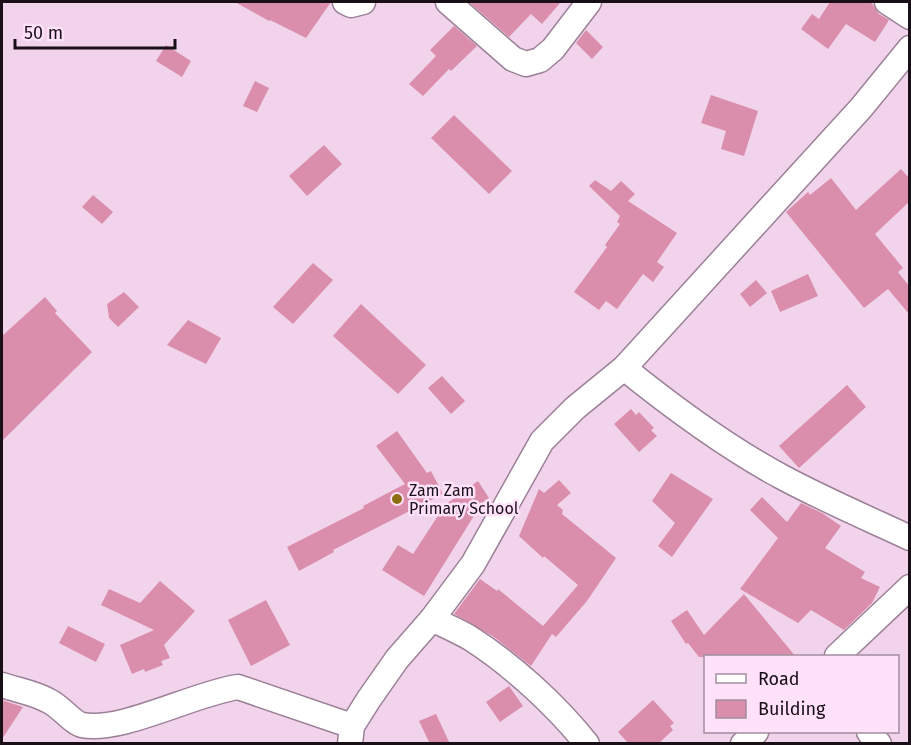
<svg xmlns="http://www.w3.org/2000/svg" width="911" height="745" viewBox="0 0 911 745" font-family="'Fira Sans',sans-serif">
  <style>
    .building { fill: #da8eab }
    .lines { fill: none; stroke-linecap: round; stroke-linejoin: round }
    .minor-casing { stroke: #9b8097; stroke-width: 27 }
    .minor { stroke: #fff; stroke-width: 24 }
    .poi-dot { fill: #8b6f11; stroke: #ffe1fa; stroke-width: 2 }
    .labels { text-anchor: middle; stroke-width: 5; stroke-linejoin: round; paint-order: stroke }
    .poi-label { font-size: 16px; fill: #180f17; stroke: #ffe1fa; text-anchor: start }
  </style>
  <rect width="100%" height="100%" fill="#f1d4ec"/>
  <!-- building -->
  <g class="building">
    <path d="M235 2H331L306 38 270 20 269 21Z"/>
    <path d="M469 2H561L542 24 531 14 509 37Z"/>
    <path d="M830 2H871L879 14 889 20 875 42 846 24 828 49 801 29 812 14 819 19Z"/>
    <path d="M454 26 477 46 451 71 449 69 423 96 409 84 436 56 430 50Z"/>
    <path d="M586 30 603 47 592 59 576 43Z"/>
    <path d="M166 45 191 61 182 77 156 61Z"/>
    <path d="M255 81 269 88 257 112 243 106Z"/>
    <path d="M711 95 758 111 744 156 721 149 726 131 701 123Z"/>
    <path d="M454 115 512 171 489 194 431 138Z"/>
    <path d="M324 145 342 164 307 196 289 176Z"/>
    <path d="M901 169 909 178V202L875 234 903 268 898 272 909 286V314L888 289 864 308 786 212 808 192 810 195 831 178 856 210Z"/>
    <path d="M595 180 611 191 621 181 635 194 628 201 677 233 657 262 664 267 653 282 643 274 617 309 606 301 599 310 574 292 607 247 605 245 620 224 617 222 620 216 589 186Z"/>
    <path d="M93 195 113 212 102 224 82 207Z"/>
    <path d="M313 263 333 280 293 324 273 307Z"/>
    <path d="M808 274 818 296 780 312 771 291Z"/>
    <path d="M756 280 767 293 750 307 740 294Z"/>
    <path d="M124 292 139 307 118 327 109 318 107 304Z"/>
    <path d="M45 297 57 311 55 313 92 352 2 441V336Z"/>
    <path d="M361 304 426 365 398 394 333 336Z"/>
    <path d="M188 320 221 338 206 364 167 345Z"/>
    <path d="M442 376 465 401 451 414 428 388Z"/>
    <path d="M847 385 866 407 799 468 779 446Z"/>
    <path d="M631 409 636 415 639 412 654 428 651 430 657 436 639 452 614 424Z"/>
    <path d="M397 431 427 473 431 471 443 494 333 550 334 552 299 571 287 547 364 508 363 506 405 484 376 446Z"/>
    <path d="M671 473 713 499 672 557 658 546 675 523 652 501Z"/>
    <path d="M559 480 571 493 557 505 563 510 562 514 616 558 587 601 556 637 552 634 531 666 494 637 454 614 480 579 497 591 498 589 543 626 578 585 544 556 543 558 519 536 539 489 544 493Z"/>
    <path d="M478 481 489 498 482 503 424 596 382 570 398 545 413 554 445 505Z"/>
    <path d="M762 497 787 522 801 503 822 513 841 526 825 548 865 572 861 578 880 587 872 603 844 630 811 610 798 623 740 589 778 538 750 510Z"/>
    <path d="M160 581 195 611 164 645 170 658 161 661 163 665 145 672 144 669 132 674 120 645 154 630 101 605 109 589 140 603Z"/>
    <path d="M744 594 777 634 796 657H699L688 643 686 644 671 621 687 610 704 635Z"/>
    <path d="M266 600 290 645 251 666 228 620Z"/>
    <path d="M68 626 105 644 96 662 59 643Z"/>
    <path d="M509 686 523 706 500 722 486 702Z"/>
    <path d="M2 700 23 707 2 739Z"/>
    <path d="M653 700 674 723 670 726 673 730 658 744H629L618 732Z"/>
    <path d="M436 714 450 744H430L419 721Z"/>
  </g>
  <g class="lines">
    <!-- minor casing -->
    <g class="minor-casing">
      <g id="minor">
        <path d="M345 2 351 5 363 2"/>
        <path d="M448 2 513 59 526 64 540 60 553 49 589 2"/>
        <path d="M887 2 910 17"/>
        <path d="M624 368C671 406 728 448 782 477 823 499 867 518 910 538"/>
        <path d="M432 619C444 625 458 631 470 638 512 665 556 705 587 744"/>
        <path d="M837 656 910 587"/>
        <path d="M2 685C17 690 35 693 49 701 60 706 73 723 82 725 121 733 195 693 238 687L352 726"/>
        <path d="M869 732 879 744"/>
        <path d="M350 744 352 726 369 699 397 659 432 619 473 564 542 441 575 408 624 368 861 108 910 48"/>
        <path d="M743 744 756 732"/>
      </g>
    </g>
    <!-- minor -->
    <use href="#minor" class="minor"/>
  </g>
  <!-- markers -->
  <circle class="poi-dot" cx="397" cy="499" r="6"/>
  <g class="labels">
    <!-- poi labels -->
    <g class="poi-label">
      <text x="409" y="496">Zam Zam<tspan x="409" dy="18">Primary School</tspan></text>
    </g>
  </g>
  <!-- border -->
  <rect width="911" height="745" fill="none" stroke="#180f17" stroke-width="6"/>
  <!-- legend -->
  <rect x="704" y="655" width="195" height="78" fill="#ffe1fa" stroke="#a38d9f" stroke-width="1.5"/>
  <rect x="716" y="674" width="30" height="9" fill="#ffffff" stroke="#a38d9f" stroke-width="1.5"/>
  <text x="758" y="685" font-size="18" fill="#180f17">Road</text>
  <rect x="716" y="700" width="30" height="18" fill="#da8eab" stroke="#a38d9f" stroke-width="1.5"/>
  <text x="758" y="715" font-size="18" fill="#180f17">Building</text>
  <!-- scale -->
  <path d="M15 39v9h160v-9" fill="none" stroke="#180f17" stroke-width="3"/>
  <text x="24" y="39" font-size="18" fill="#180f17" stroke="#ffe1fa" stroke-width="4.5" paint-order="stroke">50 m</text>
</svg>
